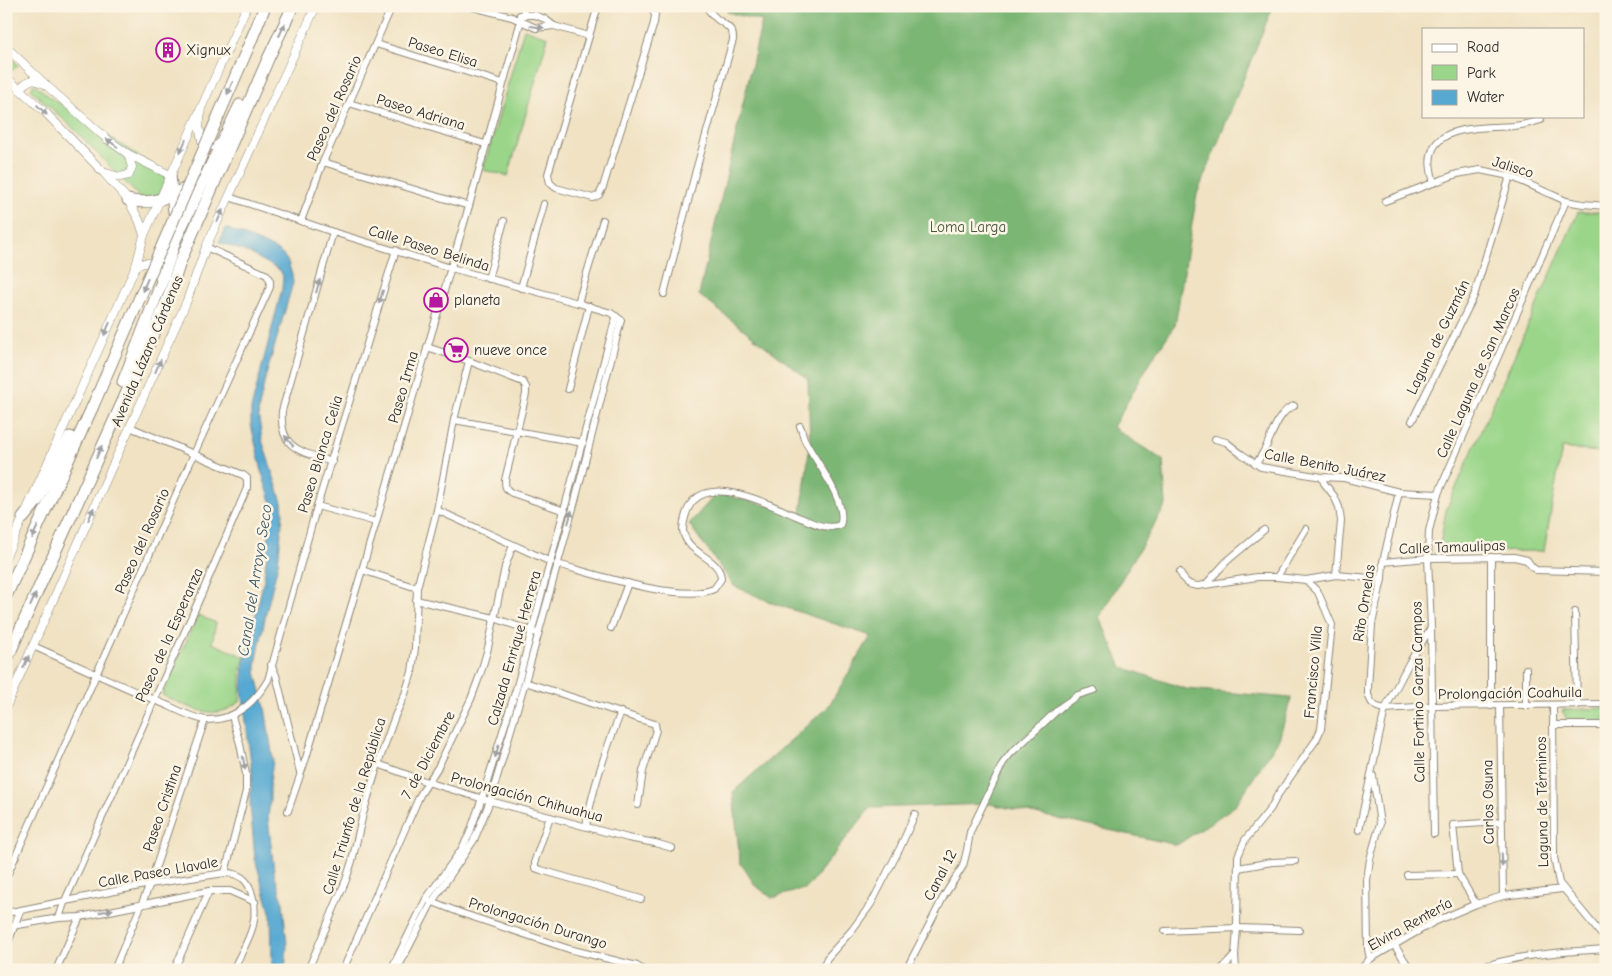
<svg xmlns="http://www.w3.org/2000/svg" width="1612" height="976" viewBox="0 0 1612 976" font-family="'Comic Neue',sans-serif">
  <style>
    .green { fill: #9ad589; stroke: #62805a }
    .forest { fill: #7bb675; stroke: #537050 }
    .water { fill: #57a9d2; stroke: #416a7e }
    .lines { fill: none; stroke-linecap: round; stroke-linejoin: round }
    .minor-casing { stroke: #8e8677; stroke-width: 8 }
    .tertiary-casing { stroke: #8e8677; stroke-width: 9 }
    .trunk-casing { stroke: #8e8677; stroke-width: 13 }
    .minor { stroke: #fff; stroke-width: 6 }
    .tertiary { stroke: #fff; stroke-width: 8 }
    .trunk { stroke: #fff; stroke-width: 11 }
    .trunk-bridge-casing { stroke: #8e8677; stroke-width: 13; stroke-linecap: butt }
    .trunk-bridge { stroke: #fff; stroke-width: 11 }
    .oneway { fill: #a0a0a0 }
    .labels { text-anchor: middle; stroke-width: 5; stroke-linejoin: round; paint-order: stroke }
    .poi-label { font-size: 15px; fill: #2b2b2b; stroke: #fcf5e5; text-anchor: start }
    .street-label { font-size: 15px; fill: #2b2b2b; stroke: #fcf5e5 }
    .park-label { font-size: 15px; fill: #475642; stroke: #fcf5e5 }
    .water-label { font-size: 16px; font-style: italic; fill: #3a5765; stroke: #fcf5e5 }
  </style>
  <rect width="100%" height="100%" fill="#fcf5e5"/>
  <filter id="ink" filterUnits="userSpaceOnUse"><feTurbulence type="fractalNoise" baseFrequency=".02" numOctaves="2"/><feDisplacementMap in="SourceGraphic" scale="10" xChannelSelector="R" yChannelSelector="G"/><feConvolveMatrix kernelMatrix="1 2 1 2 8 2 1 2 1" color-interpolation-filters="sRGB"/></filter>
  <filter id="wash" filterUnits="userSpaceOnUse"><feTurbulence type="fractalNoise" baseFrequency=".0096" numOctaves="4" result="noise"/><feDisplacementMap in="SourceGraphic" scale="20" xChannelSelector="R" yChannelSelector="G"/><feGaussianBlur stdDeviation="1.12" result="paint"/><feColorMatrix in="noise" values="0 0 0 0 0 0 0 0 0 0 0 0 0 0 0 0 0 1.4 0 .05"/><feComposite in="paint" operator="in"/></filter>
  <g filter="url(#wash)">
    <rect width="100%" height="100%" fill="#f0e2c3"/>
    <!-- green -->
    <g class="green">
      <path d="M524 29 548 37 508 176 483 170Z"/>
      <path d="M12 58 18 65 10 72 6 68V65Z"/>
      <path d="M33 85H36L52 99 69 108 78 116 168 176 152 209 150 208 73 128 31 90Z"/>
      <path d="M1578 212H1606V453L1562 448 1544 551 1439 552 1446 510Z"/>
      <path d="M198 615 216 623 212 643 245 657 241 669 240 702C235 705 231 708 226 710 205 718 181 703 162 695Z"/>
      <path d="M1606 708V722H1568L1562 710Z"/>
    </g>
    <!-- forest -->
    <path class="forest" d="M729 6H1273L1197 194 1175 325 1149 364 1113 427 1130 439 1163 460 1166 505 1099 617 1122 667 1186 689 1291 698 1279 739 1235 806 1177 845 990 804 870 808 807 888 772 898 755 885 740 862 733 792 828 707 871 636 775 604 734 586 689 524 717 493 801 514 810 444 808 379 699 295 762 21 727 12Z"/>
    <!-- water -->
    <path class="water" d="M226 228 255 240 275 249 284 256 288 262 292 275 293 283 265 379 258 412 262 440 282 502 283 513 278 564 266 613 256 664V672L265 707 273 760 270 782V801L268 817 274 872 283 903 287 945 285 970H270L272 962 271 915 255 859 250 803 252 772 242 689 244 665 264 579 272 504 264 480 251 425V409L282 289 283 276 280 270 249 253 219 242Z"/>
  </g>
  <g filter="url(#ink)">
    <g class="lines">
      <!-- minor casing -->
      <g class="minor-casing">
        <g id="minor">
          <path d="M469 6 512 17 536 28 554 26"/>
          <path d="M598 6 548 174 550 183 556 188 593 198 599 195 603 187 654 23 655 15 651 6"/>
          <path d="M520 15H535L545 19 554 26 589 36"/>
          <path d="M376 44 503 83"/>
          <path d="M349 103 485 144"/>
          <path d="M323 162 469 206"/>
          <path d="M1434 183C1431 172 1428 160 1433 149 1444 124 1492 128 1514 126 1523 125 1532 123 1541 120"/>
          <path d="M229 197 333 232 451 268 578 303 611 313 621 320 575 501 525 682 490 801 474 840 432 902 397 970"/>
          <path d="M1385 201 1457 174 1480 170 1510 176 1566 201 1583 204 1606 206"/>
          <path d="M301 221 323 162 392 6"/>
          <path d="M488 279 504 221"/>
          <path d="M521 288 544 204"/>
          <path d="M664 294 696 170 733 40C734 28 725 25 717 19 712 15 709 11 706 6"/>
          <path d="M578 303 603 220"/>
          <path d="M427 347 469 361 523 382 526 387V394L505 480C505 487 506 490 512 493L565 511"/>
          <path d="M568 389 589 306"/>
          <path d="M454 420 583 443"/>
          <path d="M1412 421 1474 296 1510 176"/>
          <path d="M1215 439 1226 442 1240 453 1261 467 1322 477 1344 478 1399 492 1438 494"/>
          <path d="M332 462C301 451 279 450 282 411L333 232"/>
          <path d="M1256 464C1259 459 1263 453 1266 447 1272 435 1279 410 1294 406"/>
          <path d="M1322 477 1324 483 1334 496 1339 507 1341 521 1336 575"/>
          <path d="M1399 492 1383 562 1382 579 1372 624 1368 688V695L1372 703 1377 707 1385 709 1432 706 1606 704"/>
          <path d="M317 506 376 522"/>
          <path d="M437 510 551 562"/>
          <path d="M1383 562 1428 558 1514 557 1527 560 1532 567 1536 570 1606 572"/>
          <path d="M557 564C594 574 680 603 714 589L721 579C721 557 686 555 683 530 683 521 687 508 693 501 716 477 771 505 796 516 809 521 826 531 840 525 849 504 815 460 805 441 803 436 802 431 800 426"/>
          <path d="M362 570 417 588"/>
          <path d="M1180 572C1184 581 1187 585 1198 586L1257 577H1277L1306 580 1336 575 1382 579"/>
          <path d="M1277 577 1306 529"/>
          <path d="M1206 584 1227 561 1264 530"/>
          <path d="M416 600 494 618 534 632"/>
          <path d="M1575 612 1577 705"/>
          <path d="M611 628 628 583"/>
          <path d="M33 646C79 666 123 687 169 706 179 711 198 720 208 720 235 720 255 702 268 680L317 506 396 250"/>
          <path d="M271 665 276 675 300 772"/>
          <path d="M1526 669V706"/>
          <path d="M525 682 655 724 656 730 643 771 638 805"/>
          <path d="M1491 706V557"/>
          <path d="M1500 706 1503 896"/>
          <path d="M1553 706 1554 857 1559 883 1606 940"/>
          <path d="M1553 725H1606"/>
          <path d="M378 764 427 782 490 801 628 838 655 843 672 848"/>
          <path d="M288 811 306 758 362 570 469 206 525 6"/>
          <path d="M550 817 535 860V868L541 870 641 899"/>
          <path d="M586 826C593 786 606 749 621 712"/>
          <path d="M1359 830 1385 709 1409 663 1430 629"/>
          <path d="M1434 834 1431 628 1428 558 1429 531 1438 494 1566 201"/>
          <path d="M1238 868 1272 862 1295 861"/>
          <path d="M225 873 246 791V774L240 744 232 716"/>
          <path d="M1407 875 1458 874"/>
          <path d="M6 878 194 454 270 287V281L267 275 206 247"/>
          <path d="M428 900 461 913 569 949 637 966 643 970"/>
          <path d="M1476 904 1458 874 1453 825 1501 822"/>
          <path d="M6 913 150 884 225 873C238 873 247 878 251 891 262 923 246 942 233 970"/>
          <path d="M59 918 64 903 202 593 247 488V478L243 475 130 427"/>
          <path d="M6 927 59 918 80 917 209 891H230L255 902"/>
          <path d="M1165 931 1237 928 1299 930"/>
          <path d="M1395 946 1411 970"/>
          <path d="M6 948 20 911"/>
          <path d="M1370 959 1368 949 1367 880 1370 859 1380 824 1373 776"/>
          <path d="M56 970 80 917"/>
          <path d="M114 970 150 884 205 720"/>
          <path d="M174 970 209 891"/>
          <path d="M308 970 346 880 352 861 363 814 378 764 395 716 405 694 412 672 415 648 417 588 437 510 454 420 469 361"/>
          <path d="M343 970 420 795 438 767 471 699 481 672 488 648 505 567 513 545"/>
          <path d="M391 970 426 899 461 850 469 835 482 798 517 686 616 316"/>
          <path d="M822 970 827 958 852 930 871 904 900 848 915 814"/>
          <path d="M906 970 944 896 963 866 967 850 970 832 1003 763 1011 753 1062 706 1078 695 1094 690"/>
          <path d="M1221 970 1235 955"/>
          <path d="M1236 970 1235 955 1237 928 1238 856 1245 840 1271 808 1277 796 1316 740 1321 729 1332 625 1318 592 1306 580"/>
          <path d="M1360 970 1370 959 1434 922 1476 904 1503 896 1562 889"/>
          <path d="M1474 970C1517 954 1560 952 1606 949"/>
        </g>
      </g>
      <!-- tertiary casing -->
      <g class="tertiary-casing">
        <g id="tertiary">
          <path d="M6 47 47 86 107 139 128 154 170 175"/>
          <path d="M6 77 45 112 104 173 128 200 139 220 144 235"/>
          <path d="M20 89C26 81 32 77 41 83"/>
          <path d="M201 113 199 126 202 141 212 146 222 144"/>
          <path d="M106 173 120 177 129 175 132 167 128 154"/>
          <path d="M136 266C154 257 157 267 161 282"/>
          <path d="M6 556 136 266 144 235 247 6"/>
          <path d="M6 707 106 480 186 303 206 247 316 6"/>
        </g>
      </g>
      <!-- trunk casing -->
      <g class="trunk-casing">
        <g id="trunk">
          <path d="M250 43 265 6"/>
          <path d="M170 175 175 221"/>
          <path d="M128 200C152 206 171 196 192 185"/>
          <path d="M123 382 161 284 176 238 240 105"/>
          <path d="M23 518 37 501 70 437"/>
          <path d="M6 596 92 408"/>
          <path d="M6 661 150 341 168 299 180 262 268 59 293 6"/>
        </g>
      </g>
      <!-- minor -->
      <use href="#minor" class="minor"/>
      <!-- tertiary -->
      <use href="#tertiary" class="tertiary"/>
      <!-- trunk -->
      <use href="#trunk" class="trunk"/>
      <!-- trunk-bridge casing -->
      <g class="trunk-bridge-casing">
        <path id="trunk-bridge" d="M92 408 250 43"/>
      </g>
      <!-- trunk-bridge -->
      <use href="#trunk-bridge" class="trunk-bridge"/>
    </g>
    <!-- one-way arrows -->
    <defs><path id="oneway-solid" d="M-6-.8H1V-3.2L6.5 0L1 3.2V.8H-6Z" transform="scale(1.25)"/></defs>
    <g class="oneway">
      <use href="#oneway-solid" transform="translate(537 27) rotate(9)"/>
      <use href="#oneway-solid" transform="translate(282 30) rotate(-65)"/>
      <use href="#oneway-solid" transform="translate(230 88) rotate(113)"/>
      <use href="#oneway-solid" transform="translate(42 110) rotate(44)"/>
      <use href="#oneway-solid" transform="translate(112 143) rotate(-143)"/>
      <use href="#oneway-solid" transform="translate(183 146) rotate(114)"/>
      <use href="#oneway-solid" transform="translate(220 216) rotate(-66)"/>
      <use href="#oneway-solid" transform="translate(145 285) rotate(113)"/>
      <use href="#oneway-solid" transform="translate(318 286) rotate(-74)"/>
      <use href="#oneway-solid" transform="translate(381 297) rotate(107)"/>
      <use href="#oneway-solid" transform="translate(107 329) rotate(114)"/>
      <use href="#oneway-solid" transform="translate(158 366) rotate(-66)"/>
      <use href="#oneway-solid" transform="translate(289 441) rotate(-130)"/>
      <use href="#oneway-solid" transform="translate(99 452) rotate(-66)"/>
      <use href="#oneway-solid" transform="translate(91 514) rotate(-67)"/>
      <use href="#oneway-solid" transform="translate(570 517) rotate(-75)"/>
      <use href="#oneway-solid" transform="translate(35 532) rotate(114)"/>
      <use href="#oneway-solid" transform="translate(33 600) rotate(-66)"/>
      <use href="#oneway-solid" transform="translate(26 662) rotate(-66)"/>
      <use href="#oneway-solid" transform="translate(497 751) rotate(107)"/>
      <use href="#oneway-solid" transform="translate(244 763) rotate(80)"/>
      <use href="#oneway-solid" transform="translate(1502 860) rotate(89)"/>
      <use href="#oneway-solid" transform="translate(106 911) rotate(-12)"/>
    </g>
  </g>
  <!-- icons -->
  <defs>
    <g id="building-ring" transform="scale(1.25)"><circle r="9.5" fill="#fcf5e5" stroke="#b5179e" stroke-width="1.5"/><path d="M-4-6H4V6H1V3H-1V6H-4ZM-2.5-4.3h1.7v1.8h-1.7ZM.8-4.3h1.7v1.8H.8ZM-2.5-1h1.7V.8h-1.7ZM.8-1h1.7V.8H.8Z" fill="#b5179e"/></g>
    <g id="shop-ring" transform="scale(1.25)"><circle r="9.5" fill="#fcf5e5" stroke="#b5179e" stroke-width="1.5"/><path d="M-5-2.5h2.3a2.7 3.5 0 0 1 5.4 0H5L5.5 6h-11ZM-1.5-2.5h3a1.5 2.3 0 0 0-3 0Z" fill="#b5179e"/></g>
    <g id="supermarket-ring" transform="scale(1.25)"><circle r="9.5" fill="#fcf5e5" stroke="#b5179e" stroke-width="1.5"/><path d="M-6-5.5h2.5l.6 2H6L4.5 2H-2.5L-4.4-4H-6ZM-1.5 3.2a1.3 1.3 0 1 0 .1 0ZM3 3.2a1.3 1.3 0 1 0 .1 0Z" fill="#b5179e"/></g>
  </defs>
  <g fill-rule="evenodd">
    <use href="#building-ring" x="168" y="50"/>
    <use href="#shop-ring" x="436" y="300"/>
    <use href="#supermarket-ring" x="456" y="350"/>
  </g>
  <g class="labels">
    <!-- poi labels -->
    <g class="poi-label">
      <text x="186" y="55">Xignux</text>
      <text x="454" y="305">planeta</text>
      <text x="474" y="355">nueve once</text>
    </g>
    <!-- street labels -->
    <g class="street-label">
      <text transform="translate(443 52) rotate(17)" y="5">Paseo Elisa</text>
      <text transform="translate(334 108) rotate(-66)" y="5">Paseo del Rosario</text>
      <text transform="translate(421 112) rotate(17)" y="5">Paseo Adriana</text>
      <text transform="translate(1513 167) rotate(17)" y="5">Jalisco</text>
      <text transform="translate(429 248) rotate(17)" y="5">Calle Paseo Belinda</text>
      <text transform="translate(1438 337) rotate(-64)" y="5">Laguna de Guzmán</text>
      <text transform="translate(147 351) rotate(-67)" y="5">Avenida Lázaro Cárdenas</text>
      <text transform="translate(1478 373) rotate(-66)" y="5">Calle Laguna de San Marcos</text>
      <text transform="translate(403 387) rotate(-74)" y="5">Paseo Irma</text>
      <text transform="translate(320 454) rotate(-73)" y="5">Paseo Blanca Celia</text>
      <text transform="translate(1325 465) rotate(11)" y="5">Calle Benito Juárez</text>
      <text transform="translate(142 541) rotate(-66)" y="5">Paseo del Rosario</text>
      <text transform="translate(1452 547) rotate(-2)" y="5">Calle Tamaulipas</text>
      <text transform="translate(1364 603) rotate(-81)" y="5">Rito Ornelas</text>
      <text transform="translate(169 635) rotate(-66)" y="5">Paseo de la Esperanza</text>
      <text transform="translate(514 648) rotate(-74)" y="5">Calzada Enrique Herrera</text>
      <text transform="translate(1313 672) rotate(-85)" y="5">Francisco Villa</text>
      <text transform="translate(1418 692) rotate(-91)" y="5">Calle Fortino Garza Campos</text>
      <text transform="translate(1510 693) rotate(-1)" y="5">Prolongación Coahuila</text>
      <text transform="translate(428 755) rotate(-62)" y="5">7 de Diciembre</text>
      <text transform="translate(527 797) rotate(15)" y="5">Prolongación Chihuahua</text>
      <text transform="translate(1488 802) rotate(-91)" y="5">Carlos Osuna</text>
      <text transform="translate(1542 802) rotate(-91)" y="5">Laguna de Términos</text>
      <text transform="translate(354 806) rotate(-73)" y="5">Calle Triunfo de la República</text>
      <text transform="translate(162 808) rotate(-71)" y="5">Paseo Cristina</text>
      <text transform="translate(158 872) rotate(-10)" y="5">Calle Paseo Llavale</text>
      <text transform="translate(940 875) rotate(-63)" y="5">Canal 12</text>
      <text transform="translate(538 923) rotate(17)" y="5">Prolongación Durango</text>
      <text transform="translate(1410 924) rotate(-29)" y="5">Elvira Rentería</text>
    </g>
    <!-- park labels -->
    <g class="park-label">
      <text x="968" y="232">Loma Larga</text>
    </g>
    <!-- water labels -->
    <g class="water-label">
      <text transform="translate(254 580) rotate(-81)" y="6">Canal del Arroyo Seco</text>
    </g>
  </g>
  <!-- margin -->
  <rect width="1612" height="976" fill="none" stroke="#fcf5e5" stroke-width="25"/>
  <!-- legend -->
  <rect x="1422" y="28" width="162" height="90" fill="#fcf5e5" stroke="#a8a49b"/>
  <rect x="1432" y="44" width="25" height="8" fill="#ffffff" stroke="#a8a49b"/>
  <text x="1467" y="52" font-size="15" fill="#2b2b2b">Road</text>
  <rect x="1432" y="65" width="25" height="15" fill="#9ad589" stroke="#a8a49b"/>
  <text x="1467" y="78" font-size="15" fill="#2b2b2b">Park</text>
  <rect x="1432" y="90" width="25" height="15" fill="#57a9d2" stroke="#a8a49b"/>
  <text x="1467" y="102" font-size="15" fill="#2b2b2b">Water</text>
</svg>
